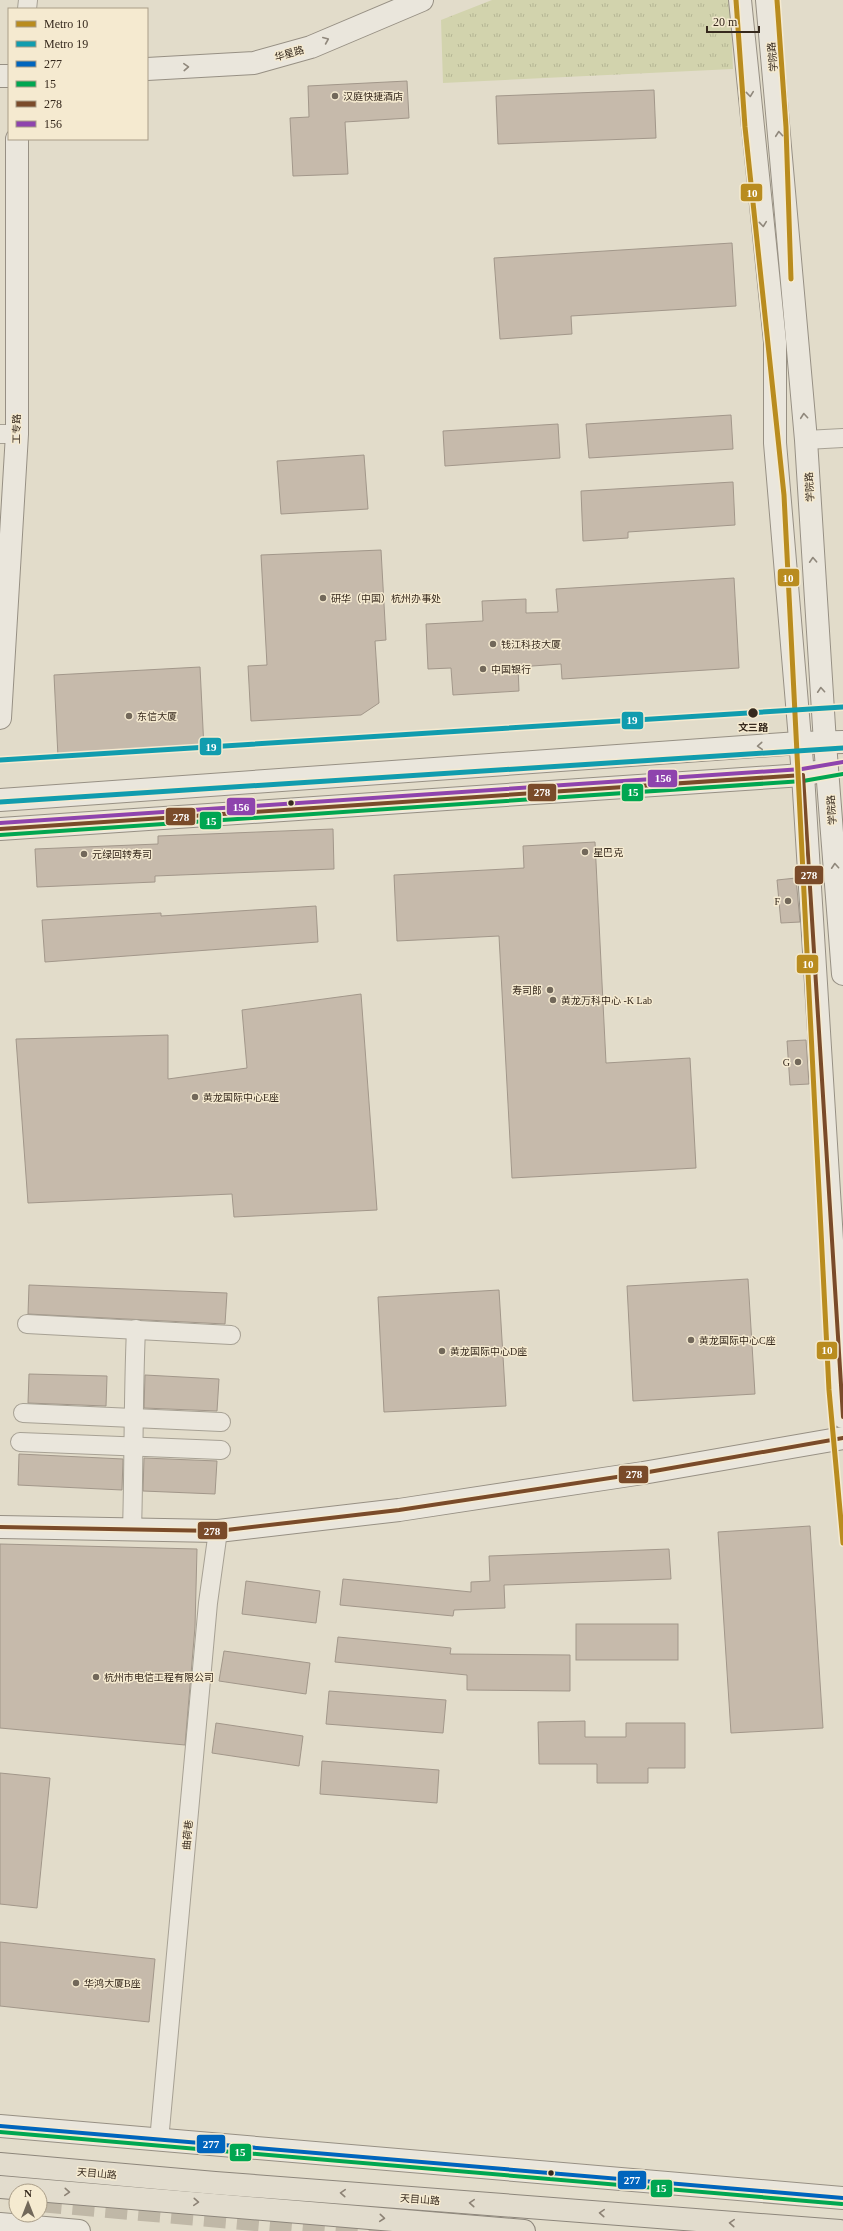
<svg xmlns="http://www.w3.org/2000/svg" width="843" height="2231" viewBox="0 0 843 2231" font-family="'Times New Roman','Noto Sans SC',serif">
  <style>
    .park { fill: url(#park-tufts) }
    .building { fill: #c6baab; stroke: #a2978a }
    .lines { fill: none; stroke-linecap: round; stroke-linejoin: round }
    .highway-tunnel { stroke: #c0b8a7; stroke-width: 22; stroke-dasharray: 22 11; stroke-linecap: butt }
    .street-casing { stroke: #a7a194; stroke-width: 20 }
    .secondary-casing { stroke: #979084; stroke-width: 24 }
    .primary-casing { stroke: #8d867b; stroke-width: 24 }
    .street { stroke: #eae6dc; stroke-width: 18 }
    .secondary { stroke: #eae6dc; stroke-width: 22 }
    .primary { stroke: #e2dccd; stroke-width: 22 }
    .bus-1-casing { stroke: #f5ead0; stroke-width: 7 }
    .bus-2-casing { stroke: #f5ead0; stroke-width: 7 }
    .bus-3-casing { stroke: #f5ead0; stroke-width: 7 }
    .bus-4-casing { stroke: #f5ead0; stroke-width: 7 }
    .bus-1 { stroke: #0065bd; stroke-width: 4 }
    .bus-2 { stroke: #00a651; stroke-width: 4 }
    .bus-3 { stroke: #7a4b2a; stroke-width: 4 }
    .bus-4 { stroke: #8e44ad; stroke-width: 4 }
    .metro-1-casing { stroke: #f5ead0; stroke-width: 8 }
    .metro-2-casing { stroke: #f5ead0; stroke-width: 8 }
    .metro-1 { stroke: #b98c1f; stroke-width: 5 }
    .metro-2 { stroke: #119cae; stroke-width: 5 }
    .oneway { stroke: #90887c }
    .oneway2 { stroke: #8c8275 }
    .poi-dot { fill: #72685a; stroke: #f5ead0; stroke-width: 1.5 }
    .stop-dot { fill: #36291d; stroke: #f5ead0; stroke-width: 1.5 }
    .labels { text-anchor: middle; stroke-width: 3; stroke-linejoin: round; paint-order: stroke }
    .street-label { font-size: 10px; fill: #36291d; stroke: #f5ead0 }
    .poi-label { font-size: 10px; fill: #36291d; stroke: #f5ead0; text-anchor: start }
    .stop-label { font-size: 10px; font-weight: bold; fill: #36291d; stroke: #f5ead0 }
    .line-badge { stroke: #f5ead0; stroke-width: 1.5 }
    .badge-label { font-size: 11px; text-anchor: middle; font-weight: bold; fill: #fff }
  </style>
  <defs>
    <pattern id="park-tufts" width="24" height="20" patternUnits="userSpaceOnUse"><rect width="24" height="20" fill="#d2d3ad"/><path d="M3 7l-1-3M5 7V3M7 7l1-3M15 17l-1-3M17 17v-4M19 17l1-3" fill="none" stroke="#b5b594"/></pattern>
  </defs>
  <rect width="100%" height="100%" fill="#e2dcca"/>
  <!-- park -->
  <path class="park" d="M492 0H730L733 69 443 83 441 20Z"/>
  <!-- building -->
  <g class="building">
    <path d="M407 81 409 118 345 122 348 174 293 176 290 118 309 117 308 86Z"/>
    <path d="M654 90 656 138 498 144 496 96Z"/>
    <path d="M732 243 736 306 571 316 572 334 500 339 494 258Z"/>
    <path d="M731 415 733 449 589 458 586 424Z"/>
    <path d="M558 424 560 458 445 466 443 431Z"/>
    <path d="M364 455 368 509 281 514 277 461Z"/>
    <path d="M733 482 735 525 628 532V538L583 541 581 491Z"/>
    <path d="M381 550 386 640 375 641 379 703 361 715 251 721 248 666 267 665 261 555Z"/>
    <path d="M734 578 739 668 562 679 561 664 518 667 519 691 453 695 451 668 428 669 426 624 483 621 482 601 526 599V613L558 612 556 589Z"/>
    <path d="M200 667 204 749 58 757 54 675Z"/>
    <path d="M333 829 334 869 155 876V882L37 887 35 849 158 844V836Z"/>
    <path d="M595 842 606 1063 690 1058 696 1168 512 1178 499 936 397 941 394 875 524 868 523 846Z"/>
    <path d="M796 878 800 922 781 923 777 880Z"/>
    <path d="M316 906 318 942 45 962 42 920 161 913V916Z"/>
    <path d="M361 994 377 1210 234 1217 232 1194 28 1203 16 1039 168 1035V1079L247 1068 242 1010Z"/>
    <path d="M806 1040 809 1084 790 1085 787 1041Z"/>
    <path d="M748 1279 755 1394 633 1401 627 1286Z"/>
    <path d="M29 1285 227 1293 225 1324 28 1314Z"/>
    <path d="M499 1290 506 1406 384 1412 378 1297Z"/>
    <path d="M29 1374 107 1376 106 1406 28 1403Z"/>
    <path d="M145 1375 219 1379 217 1411 144 1408Z"/>
    <path d="M19 1454 123 1459 122 1490 18 1485Z"/>
    <path d="M144 1458 217 1461 215 1494 143 1491Z"/>
    <path d="M810 1526 823 1728 731 1733 718 1532Z"/>
    <path d="M0 1544 197 1549 195 1627 185 1745 0 1728Z"/>
    <path d="M669 1549 671 1579 504 1585 505 1608 454 1610 453 1616 340 1605 343 1579 471 1592V1582L490 1581 489 1556Z"/>
    <path d="M246 1581 320 1591 316 1623 242 1614Z"/>
    <rect x="576" y="1624" width="102" height="36"/>
    <path d="M338 1637 451 1648 450 1654 570 1655V1691L467 1690V1675L335 1662Z"/>
    <path d="M224 1651 310 1663 306 1694 219 1681Z"/>
    <path d="M329 1691 446 1700 443 1733 326 1724Z"/>
    <path d="M585 1721V1737H626V1723H685V1768H648V1783H597V1764H539L538 1722Z"/>
    <path d="M216 1723 303 1736 299 1766 212 1753Z"/>
    <path d="M322 1761 439 1770 437 1803 320 1794Z"/>
    <path d="M0 1773 50 1778 37 1908 0 1904Z"/>
    <path d="M0 1942 155 1959 149 2022 0 2006Z"/>
  </g>
  <g class="lines">
    <!-- highway-tunnel -->
    <path class="highway-tunnel" d="M40 2201 379 2231"/>
    <!-- street casing -->
    <g class="street-casing">
      <g id="street">
        <path d="M27 9 28 0"/>
        <path d="M0 434H17"/>
        <path d="M806 440 843 438"/>
        <path d="M27 1324 231 1335"/>
        <path d="M23 1413 221 1422"/>
        <path d="M20 1442 221 1450"/>
        <path d="M132 1531C134 1463 133 1396 136 1329"/>
        <path d="M159 2141 208 1603 218 1531"/>
      </g>
    </g>
    <!-- secondary casing -->
    <g class="secondary-casing">
      <g id="secondary">
        <path d="M740 0 775 342V443L803 775 843 1417"/>
        <path d="M767 0 806 440 825 743 843 974"/>
        <path d="M147 69 254 63 311 47 422 0"/>
        <path d="M0 76H9"/>
        <path d="M0 718 17 434V139"/>
        <path d="M0 800 799 743 843 742"/>
        <path d="M0 829 803 775 816 772"/>
        <path d="M0 1527 218 1531 399 1510 643 1473 843 1438"/>
        <path d="M0 2126 843 2198"/>
        <path d="M0 2224 79 2231"/>
      </g>
    </g>
    <!-- primary casing -->
    <g class="primary-casing">
      <g id="primary">
        <path d="M0 2164 215 2183 840 2231"/>
        <path d="M0 2187 524 2231"/>
      </g>
    </g>
    <!-- street -->
    <use href="#street" class="street"/>
    <!-- secondary -->
    <use href="#secondary" class="secondary"/>
    <!-- primary -->
    <use href="#primary" class="primary"/>
    <!-- bus-1 casing -->
    <g class="bus-1-casing">
      <path id="bus-1" d="M0 2126 843 2198"/>
    </g>
    <!-- bus-2 casing -->
    <g class="bus-2-casing">
      <g id="bus-2">
        <path d="M0 835 803 781 843 774"/>
        <path d="M0 2132 842 2204"/>
      </g>
    </g>
    <!-- bus-3 casing -->
    <g class="bus-3-casing">
      <g id="bus-3">
        <path d="M0 829 803 775 843 1417"/>
        <path d="M0 1527 218 1531 399 1510 643 1473 843 1438"/>
      </g>
    </g>
    <!-- bus-4 casing -->
    <g class="bus-4-casing">
      <path id="bus-4" d="M0 823 802 769 843 762"/>
    </g>
    <!-- bus-1 -->
    <use href="#bus-1" class="bus-1"/>
    <!-- bus-2 -->
    <use href="#bus-2" class="bus-2"/>
    <!-- bus-3 -->
    <use href="#bus-3" class="bus-3"/>
    <!-- bus-4 -->
    <use href="#bus-4" class="bus-4"/>
    <!-- metro-1 casing -->
    <g class="metro-1-casing">
      <g id="metro-1">
        <path d="M736 0 745 127 784 495 829 1390 843 1543"/>
        <path d="M777 0 786 127 791 279"/>
      </g>
    </g>
    <!-- metro-2 casing -->
    <g class="metro-2-casing">
      <g id="metro-2">
        <path d="M0 760 843 707"/>
        <path d="M0 802 843 748"/>
      </g>
    </g>
    <!-- metro-1 -->
    <use href="#metro-1" class="metro-1"/>
    <!-- metro-2 -->
    <use href="#metro-2" class="metro-2"/>
  </g>
  <!-- one-way arrows -->
  <defs><path id="oneway-chevron" d="M-2-3.5L2.5 0L-2 3.5" fill="none" stroke-width="1.6" stroke-linecap="round" stroke-linejoin="round"/></defs>
  <g class="oneway">
    <use href="#oneway-chevron" transform="translate(326 40) rotate(-23)"/>
    <use href="#oneway-chevron" transform="translate(186 67) rotate(-3)"/>
    <use href="#oneway-chevron" transform="translate(750 94) rotate(84)"/>
    <use href="#oneway-chevron" transform="translate(779 134) rotate(-95)"/>
    <use href="#oneway-chevron" transform="translate(763 224) rotate(84)"/>
    <use href="#oneway-chevron" transform="translate(804 416) rotate(-95)"/>
    <use href="#oneway-chevron" transform="translate(813 560) rotate(-93)"/>
    <use href="#oneway-chevron" transform="translate(821 690) rotate(-94)"/>
    <use href="#oneway-chevron" transform="translate(760 746) rotate(176)"/>
    <use href="#oneway-chevron" transform="translate(835 866) rotate(-94)"/>
  </g>
  <g class="oneway2">
    <use href="#oneway-chevron" transform="translate(67 2192) rotate(4)"/>
    <use href="#oneway-chevron" transform="translate(343 2193) rotate(-176)"/>
    <use href="#oneway-chevron" transform="translate(196 2202) rotate(4)"/>
    <use href="#oneway-chevron" transform="translate(472 2203) rotate(-176)"/>
    <use href="#oneway-chevron" transform="translate(602 2213) rotate(-176)"/>
    <use href="#oneway-chevron" transform="translate(382 2218) rotate(5)"/>
    <use href="#oneway-chevron" transform="translate(732 2223) rotate(-176)"/>
  </g>
  <!-- markers -->
  <g class="poi-dot">
    <circle cx="335" cy="96" r="4"/>
    <circle cx="323" cy="598" r="4"/>
    <circle cx="493" cy="644" r="4"/>
    <circle cx="483" cy="669" r="4"/>
    <circle cx="129" cy="716" r="4"/>
    <circle cx="585" cy="852" r="4"/>
    <circle cx="84" cy="854" r="4"/>
    <circle cx="788" cy="901" r="4"/>
    <circle cx="550" cy="990" r="4"/>
    <circle cx="553" cy="1000" r="4"/>
    <circle cx="798" cy="1062" r="4"/>
    <circle cx="195" cy="1097" r="4"/>
    <circle cx="691" cy="1340" r="4"/>
    <circle cx="442" cy="1351" r="4"/>
    <circle cx="96" cy="1677" r="4"/>
    <circle cx="76" cy="1983" r="4"/>
  </g>
  <g class="stop-dot">
    <circle cx="753" cy="713" r="5.5"/>
    <circle cx="291" cy="803" r="3.5"/>
    <circle cx="551" cy="2173" r="3.5"/>
  </g>
  <g class="labels">
    <!-- street labels -->
    <g class="street-label">
      <text transform="translate(289 53) rotate(-16)" y="4">华星路</text>
      <text transform="translate(772 57) rotate(-95)" y="4">学院路</text>
      <text transform="translate(16 429) rotate(-89)" y="4">工专路</text>
      <text transform="translate(809 487) rotate(-93)" y="4">学院路</text>
      <text transform="translate(831 810) rotate(-94)" y="4">学院路</text>
      <text transform="translate(187 1835) rotate(-85)" y="4">曲荷巷</text>
      <text transform="translate(97 2173) rotate(5)" y="4">天目山路</text>
      <text transform="translate(420 2199) rotate(4)" y="4">天目山路</text>
    </g>
    <!-- poi labels -->
    <g class="poi-label">
      <text x="343" y="100">汉庭快捷酒店</text>
      <text x="331" y="602">研华（中国）杭州办事处</text>
      <text x="501" y="648">钱江科技大厦</text>
      <text x="491" y="673">中国银行</text>
      <text x="137" y="720">东信大厦</text>
      <text x="593" y="856">星巴克</text>
      <text x="92" y="858">元绿回转寿司</text>
      <text x="780" y="905" text-anchor="end">F</text>
      <text x="542" y="994" text-anchor="end">寿司郎</text>
      <text x="561" y="1004">黄龙万科中心 -K Lab</text>
      <text x="790" y="1066" text-anchor="end">G</text>
      <text x="203" y="1101">黄龙国际中心E座</text>
      <text x="699" y="1344">黄龙国际中心C座</text>
      <text x="450" y="1355">黄龙国际中心D座</text>
      <text x="104" y="1681">杭州市电信工程有限公司</text>
      <text x="84" y="1987">华鸿大厦B座</text>
    </g>
    <!-- stop labels -->
    <g class="stop-label">
      <text x="753" y="731">文三路</text>
    </g>
  </g>
  <g class="line-badge">
    <rect x="740" y="183" width="23" height="19" rx="4" fill="#b98c1f"/>
    <rect x="777" y="568" width="23" height="19" rx="4" fill="#b98c1f"/>
    <rect x="621" y="711" width="23" height="19" rx="4" fill="#119cae"/>
    <rect x="199" y="737" width="23" height="19" rx="4" fill="#119cae"/>
    <rect x="647" y="769" width="31" height="19" rx="4" fill="#8e44ad"/>
    <rect x="621" y="783" width="23" height="19" rx="4" fill="#00a651"/>
    <rect x="527" y="783" width="30" height="19" rx="4" fill="#7a4b2a"/>
    <rect x="226" y="797" width="30" height="19" rx="4" fill="#8e44ad"/>
    <rect x="165" y="807" width="31" height="19" rx="4" fill="#7a4b2a"/>
    <rect x="199" y="811" width="23" height="19" rx="4" fill="#00a651"/>
    <rect x="794" y="865" width="30" height="20" rx="4" fill="#7a4b2a"/>
    <rect x="796" y="954" width="23" height="20" rx="4" fill="#b98c1f"/>
    <rect x="816" y="1341" width="22" height="19" rx="4" fill="#b98c1f"/>
    <rect x="618" y="1465" width="31" height="19" rx="4" fill="#7a4b2a"/>
    <rect x="197" y="1521" width="31" height="19" rx="4" fill="#7a4b2a"/>
    <rect x="196" y="2134" width="30" height="20" rx="4" fill="#0065bd"/>
    <rect x="229" y="2143" width="23" height="19" rx="4" fill="#00a651"/>
    <rect x="617" y="2170" width="30" height="20" rx="4" fill="#0065bd"/>
    <rect x="650" y="2179" width="23" height="19" rx="4" fill="#00a651"/>
  </g>
  <g class="badge-label">
    <text x="752" y="197">10</text>
    <text x="788" y="582">10</text>
    <text x="632" y="724">19</text>
    <text x="211" y="751">19</text>
    <text x="663" y="782">156</text>
    <text x="633" y="796">15</text>
    <text x="542" y="796">278</text>
    <text x="241" y="811">156</text>
    <text x="181" y="821">278</text>
    <text x="211" y="825">15</text>
    <text x="809" y="879">278</text>
    <text x="808" y="968">10</text>
    <text x="827" y="1354">10</text>
    <text x="634" y="1478">278</text>
    <text x="212" y="1535">278</text>
    <text x="211" y="2148">277</text>
    <text x="240" y="2156">15</text>
    <text x="632" y="2184">277</text>
    <text x="661" y="2192">15</text>
  </g>
  <!-- legend -->
  <rect x="8" y="8" width="140" height="132" fill="#f5ead0" stroke="#a99d88"/>
  <rect x="16" y="21" width="20" height="6" fill="#b98c1f" stroke="#a99d88"/>
  <text x="44" y="28" font-size="12" fill="#36291d">Metro 10</text>
  <rect x="16" y="41" width="20" height="6" fill="#119cae" stroke="#a99d88"/>
  <text x="44" y="48" font-size="12" fill="#36291d">Metro 19</text>
  <rect x="16" y="61" width="20" height="6" fill="#0065bd" stroke="#a99d88"/>
  <text x="44" y="68" font-size="12" fill="#36291d">277</text>
  <rect x="16" y="81" width="20" height="6" fill="#00a651" stroke="#a99d88"/>
  <text x="44" y="88" font-size="12" fill="#36291d">15</text>
  <rect x="16" y="101" width="20" height="6" fill="#7a4b2a" stroke="#a99d88"/>
  <text x="44" y="108" font-size="12" fill="#36291d">278</text>
  <rect x="16" y="121" width="20" height="6" fill="#8e44ad" stroke="#a99d88"/>
  <text x="44" y="128" font-size="12" fill="#36291d">156</text>
  <!-- north arrow -->
  <g transform="translate(28 2203)"><circle r="19" fill="#f5ead0" stroke="#a99d88"/>
  <path d="M0-3L7 15L0 10L-7 15Z" fill="#72685a"/>
  <text y="-6" font-size="11" font-weight="bold" text-anchor="middle" fill="#36291d">N</text>
  </g>
  <!-- scale -->
  <path d="M707 26v6h52v-6" fill="none" stroke="#36291d" stroke-width="2"/>
  <text x="713" y="26" font-size="12" fill="#36291d" stroke="#f5ead0" stroke-width="3" paint-order="stroke">20 m</text>
</svg>
